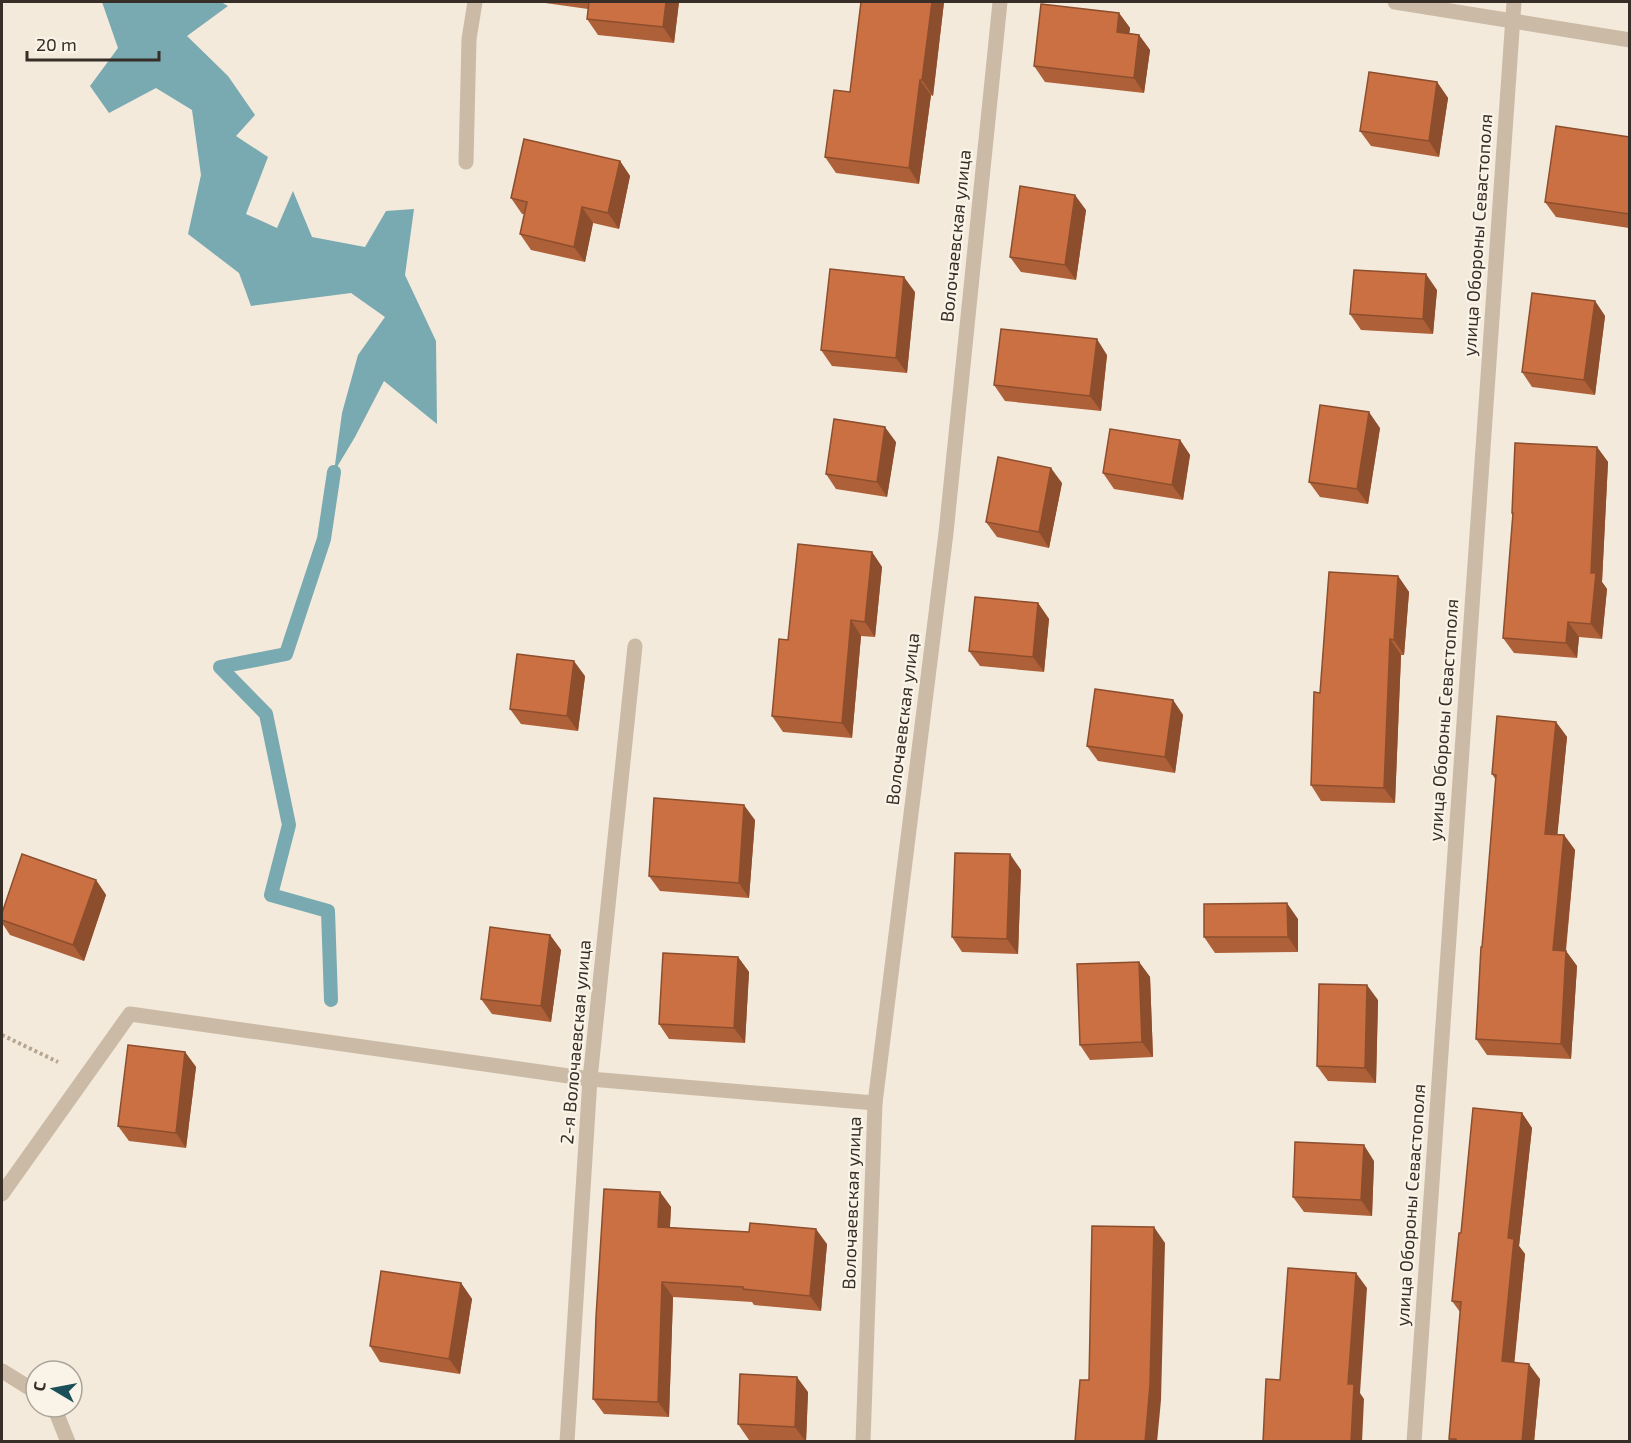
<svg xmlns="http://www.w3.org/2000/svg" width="1631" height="1443" viewBox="0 0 1631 1443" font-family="'Exo 2',sans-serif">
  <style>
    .water { fill: #79a9b1 }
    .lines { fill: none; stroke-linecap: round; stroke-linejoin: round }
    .stream { stroke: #79a9b1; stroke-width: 14 }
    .path { stroke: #b7a590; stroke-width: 4; stroke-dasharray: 3 3; stroke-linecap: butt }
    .service { stroke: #cbbba6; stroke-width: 15 }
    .minor { stroke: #cbbba6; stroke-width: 15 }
    .wall { fill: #ae6039 }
    .shaded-wall { fill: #8d4e2e }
    .building { fill: #ca7042; stroke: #8d4e2e; stroke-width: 1.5 }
    .labels { text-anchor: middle; stroke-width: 4.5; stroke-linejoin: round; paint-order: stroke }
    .street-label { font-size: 18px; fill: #372e27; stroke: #faf3e7 }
  </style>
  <rect width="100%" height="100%" fill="#f3eadb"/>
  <!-- water -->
  <path class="water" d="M102 2H221L228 6 187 36 228 76 255 115 236 136 268 157 246 214 277 228 293 191 312 237 365 247 386 211 414 209 405 275 436 341 437 424 384 381 355 437 334 472 342 413 358 355 385 317 351 293 251 306 239 273 188 234 201 175 192 110 156 88 109 113 90 86 118 48Z"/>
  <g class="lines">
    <!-- stream -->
    <path class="stream" d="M331 1000 328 911 271 895 289 825 266 714 220 667 286 654 324 539 334 472"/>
    <!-- path -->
    <path class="path" d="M2 1035 58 1062"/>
    <!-- service -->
    <g class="service">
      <path d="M2 1371 36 1392"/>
      <path d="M54 1407 68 1442"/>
    </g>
    <!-- minor -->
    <g class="minor">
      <path d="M1395 2 1630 40"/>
      <path d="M466 162 469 39 475 2"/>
      <path d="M2 1194 130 1014 590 1079 875 1103"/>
      <path d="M567 1442 590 1079 635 646"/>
      <path d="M863 1442 875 1103 946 533 1000 2"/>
      <path d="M1414 1442 1514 2"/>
    </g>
  </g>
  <!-- wall -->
  <g class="wall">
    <path d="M538 2H679L674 43 598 35 587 19 588 9Z"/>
    <path d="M861 2H944L933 96 931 95 919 184 836 173 825 157 850 92Z"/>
    <path d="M1119 13 1130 28 1129 33 1139 35 1150 50 1144 93 1045 82 1034 66Z"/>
    <path d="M1437 82 1448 98 1439 157 1371 146 1360 131Z"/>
    <path d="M1629 137V228L1556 217 1545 202Z"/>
    <path d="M620 161 630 176 619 229 593 223 585 262 531 250 520 234 525 214H522L511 198Z"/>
    <path d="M1086 210 1076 280 1021 272 1010 257Z"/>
    <path d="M1437 290 1433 334 1361 330 1350 314Z"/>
    <path d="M915 292 907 373 832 366 821 350Z"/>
    <path d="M1595 301 1605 316 1595 395 1532 387 1522 372Z"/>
    <path d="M1107 355 1101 411 1005 401 994 385Z"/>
    <path d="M1380 428 1368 504 1320 497 1309 482Z"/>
    <path d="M1180 440 1190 455 1183 500 1114 489 1103 473Z"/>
    <path d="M896 442 887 497 836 489 826 474Z"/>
    <path d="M1597 447 1608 462 1602 582 1607 589 1602 639 1579 637 1577 658 1514 653 1503 638 1513 516 1512 513Z"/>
    <path d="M1062 483 1049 548 997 537 986 522Z"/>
    <path d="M872 552 882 567 875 637 861 636 852 738 783 732 772 716 788 640Z"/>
    <path d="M1398 576 1409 592 1404 655H1401L1395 803 1321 801 1311 785 1320 693Z"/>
    <path d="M1038 603 1049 619 1044 672 980 666 969 651Z"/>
    <path d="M585 676 578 731 521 724 510 709Z"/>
    <path d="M1173 700 1183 715 1175 773 1098 761 1087 746Z"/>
    <path d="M1556 722 1567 737 1557 835H1564L1575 850 1566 951 1577 966 1571 1059 1487 1055 1476 1039 1482 947 1496 780 1492 774Z"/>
    <path d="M755 820 749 898 660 891 649 876Z"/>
    <path d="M1021 870 1018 954 962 952 952 937Z"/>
    <path d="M96 880 106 895 84 961 10 935 2 923V913Z"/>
    <path d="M1298 919V952L1215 953 1204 937Z"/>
    <path d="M550 935 561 950 551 1022 492 1014 481 999Z"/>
    <path d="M738 957 749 972 745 1043 669 1039 659 1024Z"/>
    <path d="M1139 962 1150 977 1153 1057 1090 1060 1080 1045Z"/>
    <path d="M1378 1000 1376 1083 1328 1081 1317 1066Z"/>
    <path d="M185 1052 196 1067 186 1148 129 1141 118 1126Z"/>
    <path d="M1522 1113 1532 1128 1519 1246 1525 1254 1514 1362 1540 1379 1534 1442H1451L1449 1439 1460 1312 1452 1301 1461 1233Z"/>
    <path d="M1374 1161 1372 1216 1304 1212 1293 1197Z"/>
    <path d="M660 1192 671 1207 670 1227 827 1244 821 1311 754 1305 752 1302 673 1297 669 1417 604 1414 593 1399Z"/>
    <path d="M461 1283 472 1299 460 1374 380 1362 370 1346Z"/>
    <path d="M808 1392 806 1442 749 1440 738 1424Z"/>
  </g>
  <!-- shaded-wall -->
  <g class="shaded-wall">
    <path d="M666 2H679L674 43 663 27Z"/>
    <path d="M932 2H944L933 96 922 80Z"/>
    <path d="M1119 13 1130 28 1128 48 1117 32Z"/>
    <path d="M1139 35 1150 50 1144 93 1134 78Z"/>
    <path d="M920 80 931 95 919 184 909 168Z"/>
    <path d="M1437 82 1448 98 1439 157 1429 141Z"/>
    <path d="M620 161 630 176 619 229 608 213Z"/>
    <path d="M1075 195 1086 210 1076 280 1065 265Z"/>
    <path d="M582 207 593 223 585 262 574 247Z"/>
    <path d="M1426 274 1437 290 1433 334 1423 319Z"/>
    <path d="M904 277 915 292 907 373 896 358Z"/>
    <path d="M1595 301 1605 316 1595 395 1584 380Z"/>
    <path d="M1097 339 1107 355 1101 411 1090 396Z"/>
    <path d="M1369 412 1380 428 1368 504 1357 489Z"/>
    <path d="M885 427 896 442 887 497 877 482Z"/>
    <path d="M1180 440 1190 455 1183 500 1172 485Z"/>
    <path d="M1597 447 1608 462 1602 582 1607 589 1602 639 1591 624V573Z"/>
    <path d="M1051 468 1062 483 1049 548 1039 532Z"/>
    <path d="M872 552 882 567 875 637 865 622Z"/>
    <path d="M1398 576 1409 592 1404 655 1394 640Z"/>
    <path d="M1038 603 1049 619 1044 672 1033 657Z"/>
    <path d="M851 620 861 636 852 738 842 723Z"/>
    <path d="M1568 622 1579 637 1577 658 1566 643Z"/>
    <path d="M1390 639 1401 655 1395 803 1384 788Z"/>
    <path d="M574 661 585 676 578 731 567 716Z"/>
    <path d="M1173 700 1183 715 1175 773 1165 757Z"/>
    <path d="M1556 722 1567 737 1556 849 1545 834Z"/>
    <path d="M744 805 755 820 749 898 739 883Z"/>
    <path d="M1564 835 1575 850 1564 966 1553 950Z"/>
    <path d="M1010 854 1021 870 1018 954 1007 939Z"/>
    <path d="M96 880 106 895 84 961 73 945Z"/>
    <path d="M1287 903 1298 919V952L1288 937Z"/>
    <path d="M550 935 561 950 551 1022 541 1006Z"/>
    <path d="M1566 951 1577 966 1571 1059 1561 1044Z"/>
    <path d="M738 957 749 972 745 1043 734 1028Z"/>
    <path d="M1139 962 1150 977 1153 1057 1142 1042Z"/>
    <path d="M1367 985 1378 1000 1376 1083 1365 1068Z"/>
    <path d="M185 1052 196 1067 186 1148 176 1133Z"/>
    <path d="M1522 1113 1532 1128 1519 1246 1525 1254 1513 1377 1502 1361 1508 1238Z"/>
    <path d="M1364 1145 1374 1161 1372 1216 1361 1200Z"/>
    <path d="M660 1192 671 1207 669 1242 658 1227Z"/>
    <path d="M1154 1227 1165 1243 1161 1400 1157 1442H1145Z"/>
    <path d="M816 1229 827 1244 821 1311 810 1296Z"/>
    <path d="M1356 1273 1367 1288 1360 1393 1364 1399 1362 1442H1351L1348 1384Z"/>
    <path d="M662 1282 673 1297 669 1417 658 1402Z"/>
    <path d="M461 1283 472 1299 460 1374 449 1359Z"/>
    <path d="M1529 1364 1540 1379 1534 1442H1522Z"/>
    <path d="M797 1377 808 1392 806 1442 795 1427Z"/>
  </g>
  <!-- building -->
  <g class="building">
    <path d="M589 2H666L663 27 587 19Z"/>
    <path d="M861 2H932L922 80H920L909 168 825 157 834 90 850 92Z"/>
    <path d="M1041 4 1119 13 1117 32 1139 35 1134 78 1034 66Z"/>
    <path d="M1369 72 1437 82 1429 141 1360 131Z"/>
    <path d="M1556 126 1629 137V214L1545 202Z"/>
    <path d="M524 139 620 161 608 213 582 207 574 247 520 234 527 202 511 198Z"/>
    <path d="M1020 186 1075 195 1065 265 1010 257Z"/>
    <path d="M830 269 904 277 896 358 821 350Z"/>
    <path d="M1354 270 1426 274 1423 319 1350 314Z"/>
    <path d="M1532 293 1595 301 1584 380 1522 372Z"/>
    <path d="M1001 329 1097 339 1090 396 994 385Z"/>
    <path d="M1320 405 1369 412 1357 489 1309 482Z"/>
    <path d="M834 419 885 427 877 482 826 474Z"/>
    <path d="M1110 429 1180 440 1172 485 1103 473Z"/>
    <path d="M1515 443 1597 447 1591 573H1596L1591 624 1568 622 1566 643 1503 638 1513 513H1512Z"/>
    <path d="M998 457 1051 468 1039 532 986 522Z"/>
    <path d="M798 544 872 552 865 622 851 620 842 723 772 716 779 639 788 640Z"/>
    <path d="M1329 572 1398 576 1394 640 1390 639 1384 788 1311 785 1314 692 1320 693Z"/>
    <path d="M975 597 1038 603 1033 657 969 651Z"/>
    <path d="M517 654 574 661 567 716 510 709Z"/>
    <path d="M1095 689 1173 700 1165 757 1087 746Z"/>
    <path d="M1497 716 1556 722 1545 834 1564 835 1553 950 1566 951 1561 1044 1476 1039 1481 947H1482L1496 775 1492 774Z"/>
    <path d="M654 798 744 805 739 883 649 876Z"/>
    <path d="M955 853 1010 854 1007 939 952 937Z"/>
    <path d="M22 854 96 880 73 945 2 920V913Z"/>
    <path d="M1287 903 1288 937H1204V904Z"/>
    <path d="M490 927 550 935 541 1006 481 999Z"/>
    <path d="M663 953 738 957 734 1028 659 1024Z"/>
    <path d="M1139 962 1142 1042 1080 1045 1077 964Z"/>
    <path d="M1319 984 1367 985 1365 1068 1317 1066Z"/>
    <path d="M128 1045 185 1052 176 1133 118 1126Z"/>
    <path d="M1473 1108 1522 1113 1508 1238 1514 1239 1502 1361 1529 1364 1522 1442H1456V1439H1449L1461 1302 1452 1301 1459 1233H1461Z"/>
    <path d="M1295 1142 1364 1145 1361 1200 1293 1197Z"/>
    <path d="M604 1189 660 1192 658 1227 749 1232 750 1223 816 1229 810 1296 743 1289V1287L662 1282 658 1402 593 1399 596 1317Z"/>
    <path d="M1092 1226 1154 1227 1150 1385 1145 1442H1075L1080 1380H1089Z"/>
    <path d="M1288 1268 1356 1273 1348 1384H1354L1351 1442H1263L1266 1379 1280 1380Z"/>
    <path d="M381 1271 461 1283 449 1359 370 1346Z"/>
    <path d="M740 1374 797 1377 795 1427 738 1424Z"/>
  </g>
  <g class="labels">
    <!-- street labels -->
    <g class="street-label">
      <text transform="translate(1478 235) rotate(-86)" y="6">улица Обороны Севастополя</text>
      <text transform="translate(956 236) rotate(-84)" y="6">Волочаевская улица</text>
      <text transform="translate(903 719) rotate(-83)" y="6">Волочаевская улица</text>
      <text transform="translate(1444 720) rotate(-86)" y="6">улица Обороны Севастополя</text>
      <text transform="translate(576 1042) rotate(-85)" y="6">2-я Волочаевская улица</text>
      <text transform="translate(852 1203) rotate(-88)" y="6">Волочаевская улица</text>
      <text transform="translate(1411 1205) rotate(-86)" y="6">улица Обороны Севастополя</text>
    </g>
  </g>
  <!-- border -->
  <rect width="1631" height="1443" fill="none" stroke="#372e27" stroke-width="6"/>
  <!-- north arrow -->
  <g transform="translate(54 1389) rotate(280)"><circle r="28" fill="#faf3e7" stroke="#aca49a" stroke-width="1.5"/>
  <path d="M0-4.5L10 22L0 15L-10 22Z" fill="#1b505a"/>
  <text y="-9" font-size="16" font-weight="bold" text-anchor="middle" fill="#372e27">С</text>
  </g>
  <!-- scale -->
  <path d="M27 51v9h132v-9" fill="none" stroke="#372e27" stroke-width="3"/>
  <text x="36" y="51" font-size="18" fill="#372e27" stroke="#faf3e7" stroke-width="4.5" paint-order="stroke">20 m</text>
</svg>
